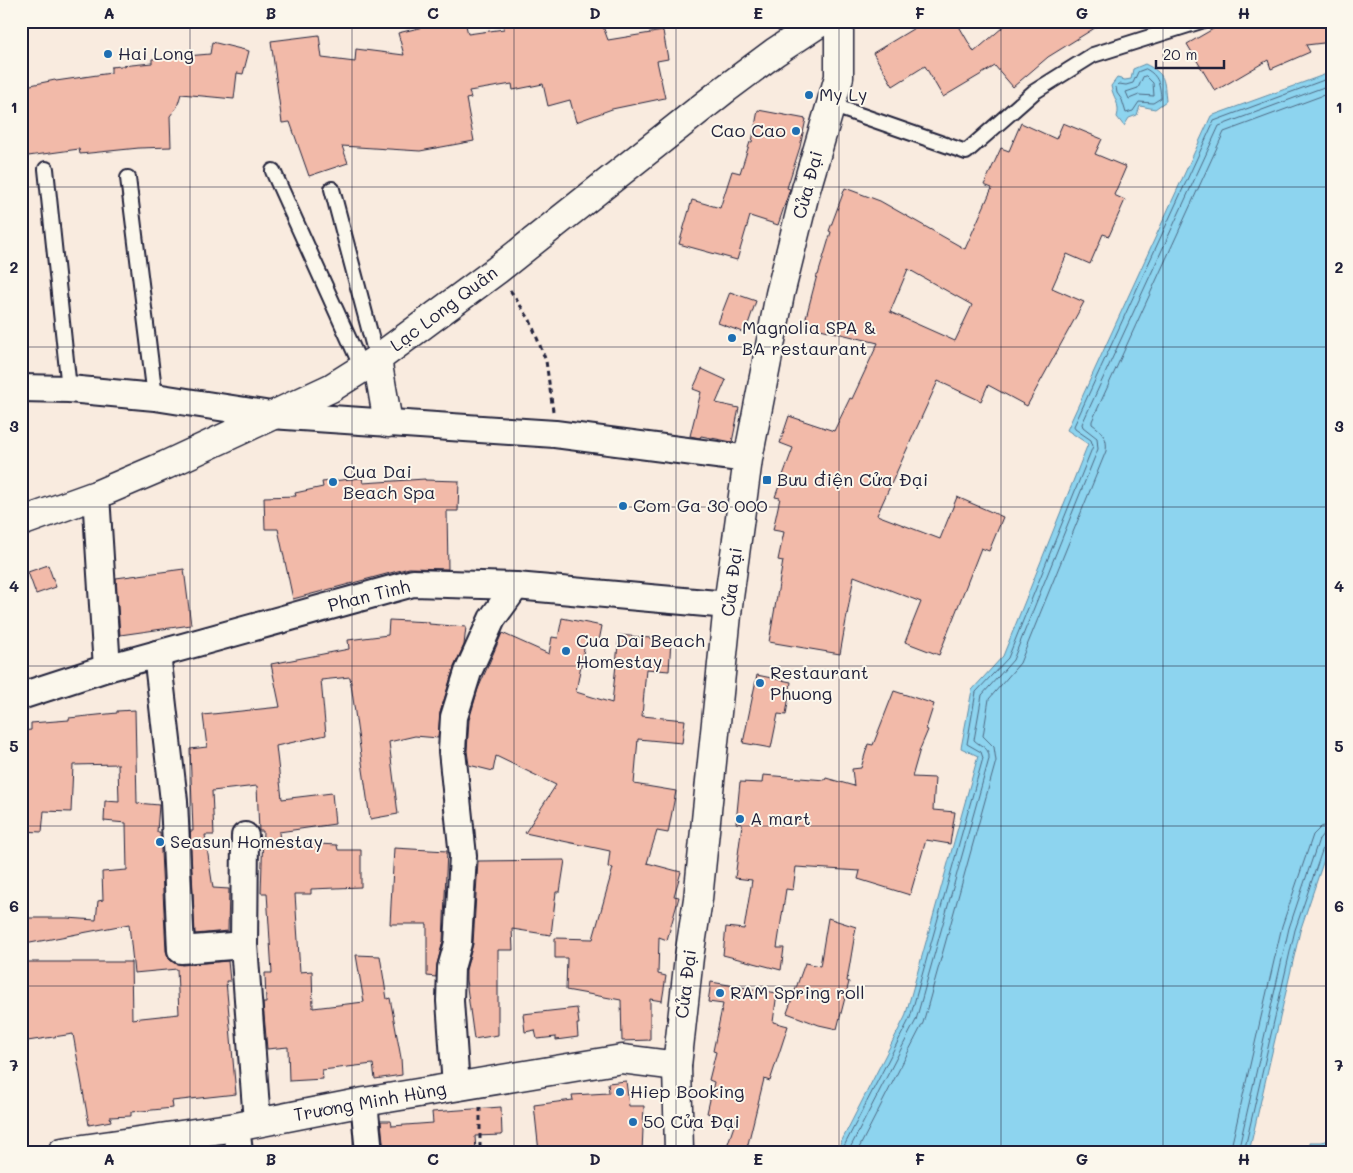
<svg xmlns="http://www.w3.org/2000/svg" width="1353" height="1173" viewBox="0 0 1353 1173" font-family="Mali,sans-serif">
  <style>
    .water { fill: #8dd4ef; stroke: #628da7 }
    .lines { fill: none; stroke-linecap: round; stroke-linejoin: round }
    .shore { stroke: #4d6983; stroke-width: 1 }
    .building { fill: #f2baa9; stroke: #22223b; fill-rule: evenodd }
    .service-casing { stroke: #22223b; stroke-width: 18 }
    .minor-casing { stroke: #22223b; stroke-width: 30 }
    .tertiary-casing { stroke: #22223b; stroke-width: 31 }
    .secondary-casing { stroke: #22223b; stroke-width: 31 }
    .path { stroke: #22223b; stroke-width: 3; stroke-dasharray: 5 4; stroke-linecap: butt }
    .service { stroke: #fbf7ec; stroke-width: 14 }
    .minor { stroke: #fbf7ec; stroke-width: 26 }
    .tertiary { stroke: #fbf7ec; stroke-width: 28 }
    .secondary { stroke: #fbf7ec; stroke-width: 28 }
    .grid { fill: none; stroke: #22223b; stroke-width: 1; stroke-opacity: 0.55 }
    .poi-dot { fill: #1f6fb2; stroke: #fbf7ec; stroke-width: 2 }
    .labels { text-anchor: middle; stroke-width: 4; stroke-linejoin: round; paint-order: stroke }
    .poi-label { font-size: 18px; fill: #22223b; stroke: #fbf7ec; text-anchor: start }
    .street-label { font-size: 18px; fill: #22223b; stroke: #fbf7ec }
    .neatline { fill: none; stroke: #22223b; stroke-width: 2 }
    .grid-label { font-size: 16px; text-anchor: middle; font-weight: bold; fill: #22223b }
  </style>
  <rect width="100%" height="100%" fill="#f9ebdf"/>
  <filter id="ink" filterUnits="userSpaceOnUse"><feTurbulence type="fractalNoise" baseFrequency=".02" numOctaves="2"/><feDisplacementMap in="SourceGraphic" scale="10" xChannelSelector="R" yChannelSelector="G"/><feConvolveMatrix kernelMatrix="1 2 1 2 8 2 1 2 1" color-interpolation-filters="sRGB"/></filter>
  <g filter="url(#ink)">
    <!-- water -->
    <g class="water">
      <path d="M1145 64C1166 74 1164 80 1166 101L1155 109 1140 106 1137 115 1129 118 1124 126 1117 117C1121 104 1113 98 1111 86L1117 78 1125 80 1131 79 1133 69Z"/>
      <path d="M1332 72V836L1300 931 1249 1152H836L905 1017 978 756 961 748 972 690 1003 656 1088 444 1067 430 1211 116Z"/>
      <path d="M1332 1139V1152H1310V1142H1322Z"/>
    </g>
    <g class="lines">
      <!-- shore -->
      <g class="shore">
        <path d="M1146 69C1159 76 1160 85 1161 98L1153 103 1139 102 1133 111 1126 113 1122 100 1117 93 1116 87 1119 84 1126 85 1133 83 1138 72Z"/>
        <path d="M1146 76 1153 83 1154 96 1139 95 1129 99 1126 92 1138 88 1143 77Z"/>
        <path d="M841 1152 910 1018 983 758 981 752 967 744 976 692 1008 658 1093 446 1091 440 1075 429 1074 426 1214 121 1332 77"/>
        <path d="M848 1152 916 1020 989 759C990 747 981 747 974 740L982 695 1013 660 1098 449 1097 438 1083 427 1082 424 1219 126 1332 84"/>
        <path d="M857 1152 923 1023 996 761 994 747 983 736 989 699 1020 663 1106 451C1108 438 1102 431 1092 424V421L1224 132 1332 92"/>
        <path d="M1230 1152 1282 926 1313 835 1321 827 1332 824"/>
        <path d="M1238 1152 1289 928 1319 839 1324 833 1332 832"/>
        <path d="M1244 1152 1295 930 1325 842 1327 839 1332 838"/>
      </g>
    </g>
    <!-- building -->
    <g class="building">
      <path d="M448 21H465L468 34 504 29 503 21H601L608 40 663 31 668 59 657 61 665 98 612 109 576 122 570 100 548 106 543 84 513 90 512 84 469 91 471 98 466 99 474 141 420 151 342 146 348 163 309 176 290 122 282 123 271 41 319 35 322 58 355 62 356 49 404 55 398 33Z"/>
      <path d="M926 21H956L974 52 1010 21H1106L1048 57 1013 87 995 66 943 97 925 66 893 86 873 53Z"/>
      <path d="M1227 21H1332V42L1306 45 1310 52 1271 69 1268 60 1215 91 1187 44Z"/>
      <path d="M212 42 249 51 243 74 237 73 234 99 181 94 177 107 170 116 171 147 139 148 80 154 79 149 21 157V87L55 80 56 81 111 73V67L152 63V59L210 54Z"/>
      <path d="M758 110 806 119 800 147 787 188 790 189 778 225 750 216 737 260 679 244 692 200 720 208 732 171 740 173 750 142H752Z"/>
      <path d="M1021 123 1056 139 1063 123 1102 139 1095 154 1126 167 1114 195 1125 200 1109 236 1103 234 1090 264 1067 254 1052 288 1084 302 1027 406 988 385 981 401 938 381 877 515 940 539 957 497 1003 517 989 551 981 548 939 655 905 642 921 602 854 576 840 654 769 642 783 561 778 560 784 532 773 530 780 498 775 497 793 448 780 443 789 416 834 431 850 398 852 399 878 343 804 325 817 275H818L831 232 829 231 845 188 880 201 965 249 992 188 984 185 1001 148 1009 151ZM908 269 972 305 955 341 890 312Z"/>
      <path d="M730 292 756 301 745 333 718 323Z"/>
      <path d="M702 369 726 380 716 403 739 408 732 442 701 436 700 438 690 436 701 392 693 389Z"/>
      <path d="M362 478 363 483 425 479V480L459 481 458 511H447L448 569 409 568 293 599 278 529H265L264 497 296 496 295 493 323 487 322 482Z"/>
      <path d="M48 565 56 587 36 594 28 572Z"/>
      <path d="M184 569 191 625 120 635 116 578Z"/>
      <path d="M562 618 602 626 598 646 585 643 576 692 612 703 619 635 671 640 669 671 646 669 642 716 685 720 682 743 638 739 634 784 676 791 668 833 657 831 647 863 681 872 674 896 679 897 667 940 659 937 658 974 666 976 662 1001 650 999V1040L622 1041 621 1000 566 990 567 958H555V938L593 939 613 868 608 867 610 851 525 833 556 785 496 756 493 771 469 765 467 751 469 720 478 689 502 633 549 654 552 637 558 638Z"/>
      <path d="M389 620 429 622V624L466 627 464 645 454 667 440 713 438 738 415 736 389 742 398 814 370 819 350 677 321 680 326 735 276 746 282 799 332 793 335 824 279 832 280 842 337 845 338 850H361V887L311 889V894H295L300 972 312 971 313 1008 364 1002 356 955 380 956 387 999 390 998 401 1058 402 1075 375 1079 373 1064 322 1070 323 1079 289 1081 288 1047 267 1049 263 1003H266L265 973H272L267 893H261L263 831H259L257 786 212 791 214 835H205L213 888 229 889 228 931 195 934 190 831H193L190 749 207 747 203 715 280 707 271 664 349 649 348 640 388 635Z"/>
      <path d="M757 675 791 682 786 715 778 714 771 748 743 743Z"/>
      <path d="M894 691 934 704 926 729 928 730 920 749 912 777 935 778 933 810 955 812 950 844 926 840 910 895 858 879 860 871 796 867 793 890 786 889 777 948H784L781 970 723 955 726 927 744 929 752 880 735 878 742 824 736 823 740 782 762 783 763 775 825 780 826 778 854 786 852 769 861 768 868 744 873 745Z"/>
      <path d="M135 710 137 803 159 805 157 832H160L166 951 169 959 174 963 182 965 228 961 230 981H226L236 1094 172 1101 173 1108 131 1112V1116L110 1117 111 1121 89 1125 73 1034 21 1042V1004H25V962H131L132 1019 179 1014 177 969 134 973 129 924 25 944V918H67L96 920 98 901 103 900 102 872 127 870 126 823 104 821 105 801 119 802 118 764 73 765 71 812 44 811 42 832 21 831V731L31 730V723L69 720V718L117 713V711Z"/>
      <path d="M394 848 447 851 443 941 437 964 436 977 427 976V924H390Z"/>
      <path d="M565 860 560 892H556L551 935 512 929 513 950H498V1035L474 1039 466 980V970L473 944 478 861Z"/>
      <path d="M828 918 856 927 847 981 849 982 837 1029 819 1025 787 1013 805 963 820 966Z"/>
      <path d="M711 982 777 993 773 1022 788 1026 770 1081 764 1079 746 1152H725L736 1120 707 1113 714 1082 709 1080 716 1052 713 1051 723 1004 708 1002Z"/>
      <path d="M577 1008 579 1024H577L578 1037 556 1040V1037L537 1039 535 1030 525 1032 523 1014Z"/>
      <path d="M626 1081 629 1106H644L642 1152H539L534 1105 573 1100 572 1095 609 1093 608 1083Z"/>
      <path d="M501 1107 502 1135 475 1136 476 1151 384 1152 381 1121H391L392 1126 433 1123 432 1112Z"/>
    </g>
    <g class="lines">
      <!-- service casing -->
      <g class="service-casing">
        <g id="service">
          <path d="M831 105 966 152 1034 92 1093 55 1201 21"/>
          <path d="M46 169 69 389"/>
          <path d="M273 171 362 368"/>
          <path d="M128 178 155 397"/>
          <path d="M332 189 377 359"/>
        </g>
      </g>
      <!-- minor casing -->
      <g class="minor-casing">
        <g id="minor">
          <path d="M21 388 69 389 155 397 271 415 555 434 748 459"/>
          <path d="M96 495 107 668"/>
          <path d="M157 654 174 801 181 950 244 945"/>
          <path d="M21 696 107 668 413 583 516 586 728 605"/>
          <path d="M245 836 244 945 257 1122"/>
          <path d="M456 1087 450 1001 451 968 458 943 463 856 452 751 454 717 468 672 492 619 516 586"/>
          <path d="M364 1102 369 1152"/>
          <path d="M236 1127 239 1152"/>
        </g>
      </g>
      <!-- tertiary casing -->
      <g class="tertiary-casing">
        <g id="tertiary">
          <path d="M62 1152 236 1127 364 1102 622 1059 677 1066"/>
          <path d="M679 1152 677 1066 689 957 698 899 728 605 748 459 780 294 806 189 839 77V21"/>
        </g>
      </g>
      <!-- secondary casing -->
      <g class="secondary-casing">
        <g id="secondary">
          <path d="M377 359 388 423"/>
          <path d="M21 522 96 495 166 465 331 388 377 359 497 270 724 90 775 52 822 21"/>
        </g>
      </g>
      <!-- path -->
      <g class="path">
        <path d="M510 290 530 320 546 361 553 411"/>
        <path d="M480 1107V1152"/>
      </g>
      <!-- service -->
      <use href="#service" class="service"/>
      <!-- minor -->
      <use href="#minor" class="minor"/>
      <!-- tertiary -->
      <use href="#tertiary" class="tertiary"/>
      <!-- secondary -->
      <use href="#secondary" class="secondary"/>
    </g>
  </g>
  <!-- grid -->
  <path class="grid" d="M190 21V1152M352 21V1152M514 21V1152M676 21V1152M839 21V1152M1001 21V1152M1163 21V1152M21 187H1332M21 347H1332M21 507H1332M21 666H1332M21 826H1332M21 986H1332"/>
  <!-- markers -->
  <g class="poi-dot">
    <circle cx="108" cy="54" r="5"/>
    <circle cx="809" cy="95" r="5"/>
    <circle cx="796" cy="131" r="5"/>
    <circle cx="732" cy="338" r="5"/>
    <rect x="762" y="475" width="10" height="10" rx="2.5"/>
    <circle cx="333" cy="482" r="5"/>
    <circle cx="623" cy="506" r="5"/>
    <circle cx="566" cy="651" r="5"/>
    <circle cx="760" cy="683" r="5"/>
    <circle cx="740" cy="819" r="5"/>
    <circle cx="160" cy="842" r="5"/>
    <circle cx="720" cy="993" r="5"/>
    <circle cx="620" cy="1092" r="5"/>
    <circle cx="633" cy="1122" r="5"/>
  </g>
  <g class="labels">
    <!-- poi labels -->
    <g class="poi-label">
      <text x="118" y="60">Hai Long</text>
      <text x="819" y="101">My Ly</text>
      <text x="786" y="137" text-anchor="end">Cao Cao</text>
      <text x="742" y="334">Magnolia SPA &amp;<tspan x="742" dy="21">BA restaurant</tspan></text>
      <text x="343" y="478">Cua Dai<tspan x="343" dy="21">Beach Spa</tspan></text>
      <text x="777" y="486">Bưu điện Cửa Đại</text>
      <text x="633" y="512">Com Ga 30 000</text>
      <text x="576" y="647">Cua Dai Beach<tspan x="576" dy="21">Homestay</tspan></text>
      <text x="770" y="679">Restaurant<tspan x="770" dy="21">Phuong</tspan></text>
      <text x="750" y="825">A mart</text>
      <text x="170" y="848">Seasun Homestay</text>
      <text x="730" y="999">RAM Spring roll</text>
      <text x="630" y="1098">Hiep Booking</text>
      <text x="643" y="1128">50 Cửa Đại</text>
    </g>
    <!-- street labels -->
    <g class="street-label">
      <text transform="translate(808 185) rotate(-75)" y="6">Cửa Đại</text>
      <text transform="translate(444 309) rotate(-37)" y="6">Lạc Long Quân</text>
      <text transform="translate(732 582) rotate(-83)" y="6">Cửa Đại</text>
      <text transform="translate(369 596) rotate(-14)" y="6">Phan Tình</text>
      <text transform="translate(686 984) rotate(-83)" y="6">Cửa Đại</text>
      <text transform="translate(370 1102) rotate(-10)" y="6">Trương Minh Hùng</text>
    </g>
  </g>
  <!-- margin -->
  <rect width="1353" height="1173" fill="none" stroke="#fbf7ec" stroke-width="55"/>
  <!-- scale -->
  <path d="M1156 60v8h68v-8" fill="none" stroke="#22223b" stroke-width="2.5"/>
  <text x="1163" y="60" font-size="15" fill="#22223b" stroke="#fbf7ec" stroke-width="4" paint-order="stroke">20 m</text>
  <rect x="28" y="28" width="1298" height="1118" class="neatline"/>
  <g class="grid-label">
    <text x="109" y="19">A</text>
    <text x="271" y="19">B</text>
    <text x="433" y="19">C</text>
    <text x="595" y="19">D</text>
    <text x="758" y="19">E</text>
    <text x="920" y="19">F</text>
    <text x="1082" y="19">G</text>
    <text x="1244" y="19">H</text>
    <text x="14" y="113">1</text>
    <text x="1339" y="113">1</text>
    <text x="14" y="273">2</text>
    <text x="1339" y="273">2</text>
    <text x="14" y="432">3</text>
    <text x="1339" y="432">3</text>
    <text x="14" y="592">4</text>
    <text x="1339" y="592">4</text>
    <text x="14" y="752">5</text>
    <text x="1339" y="752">5</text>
    <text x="14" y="912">6</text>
    <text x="1339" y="912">6</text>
    <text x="14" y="1071">7</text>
    <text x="1339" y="1071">7</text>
    <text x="109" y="1165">A</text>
    <text x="271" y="1165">B</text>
    <text x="433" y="1165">C</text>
    <text x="595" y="1165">D</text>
    <text x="758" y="1165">E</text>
    <text x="920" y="1165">F</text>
    <text x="1082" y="1165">G</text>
    <text x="1244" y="1165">H</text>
  </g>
</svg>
